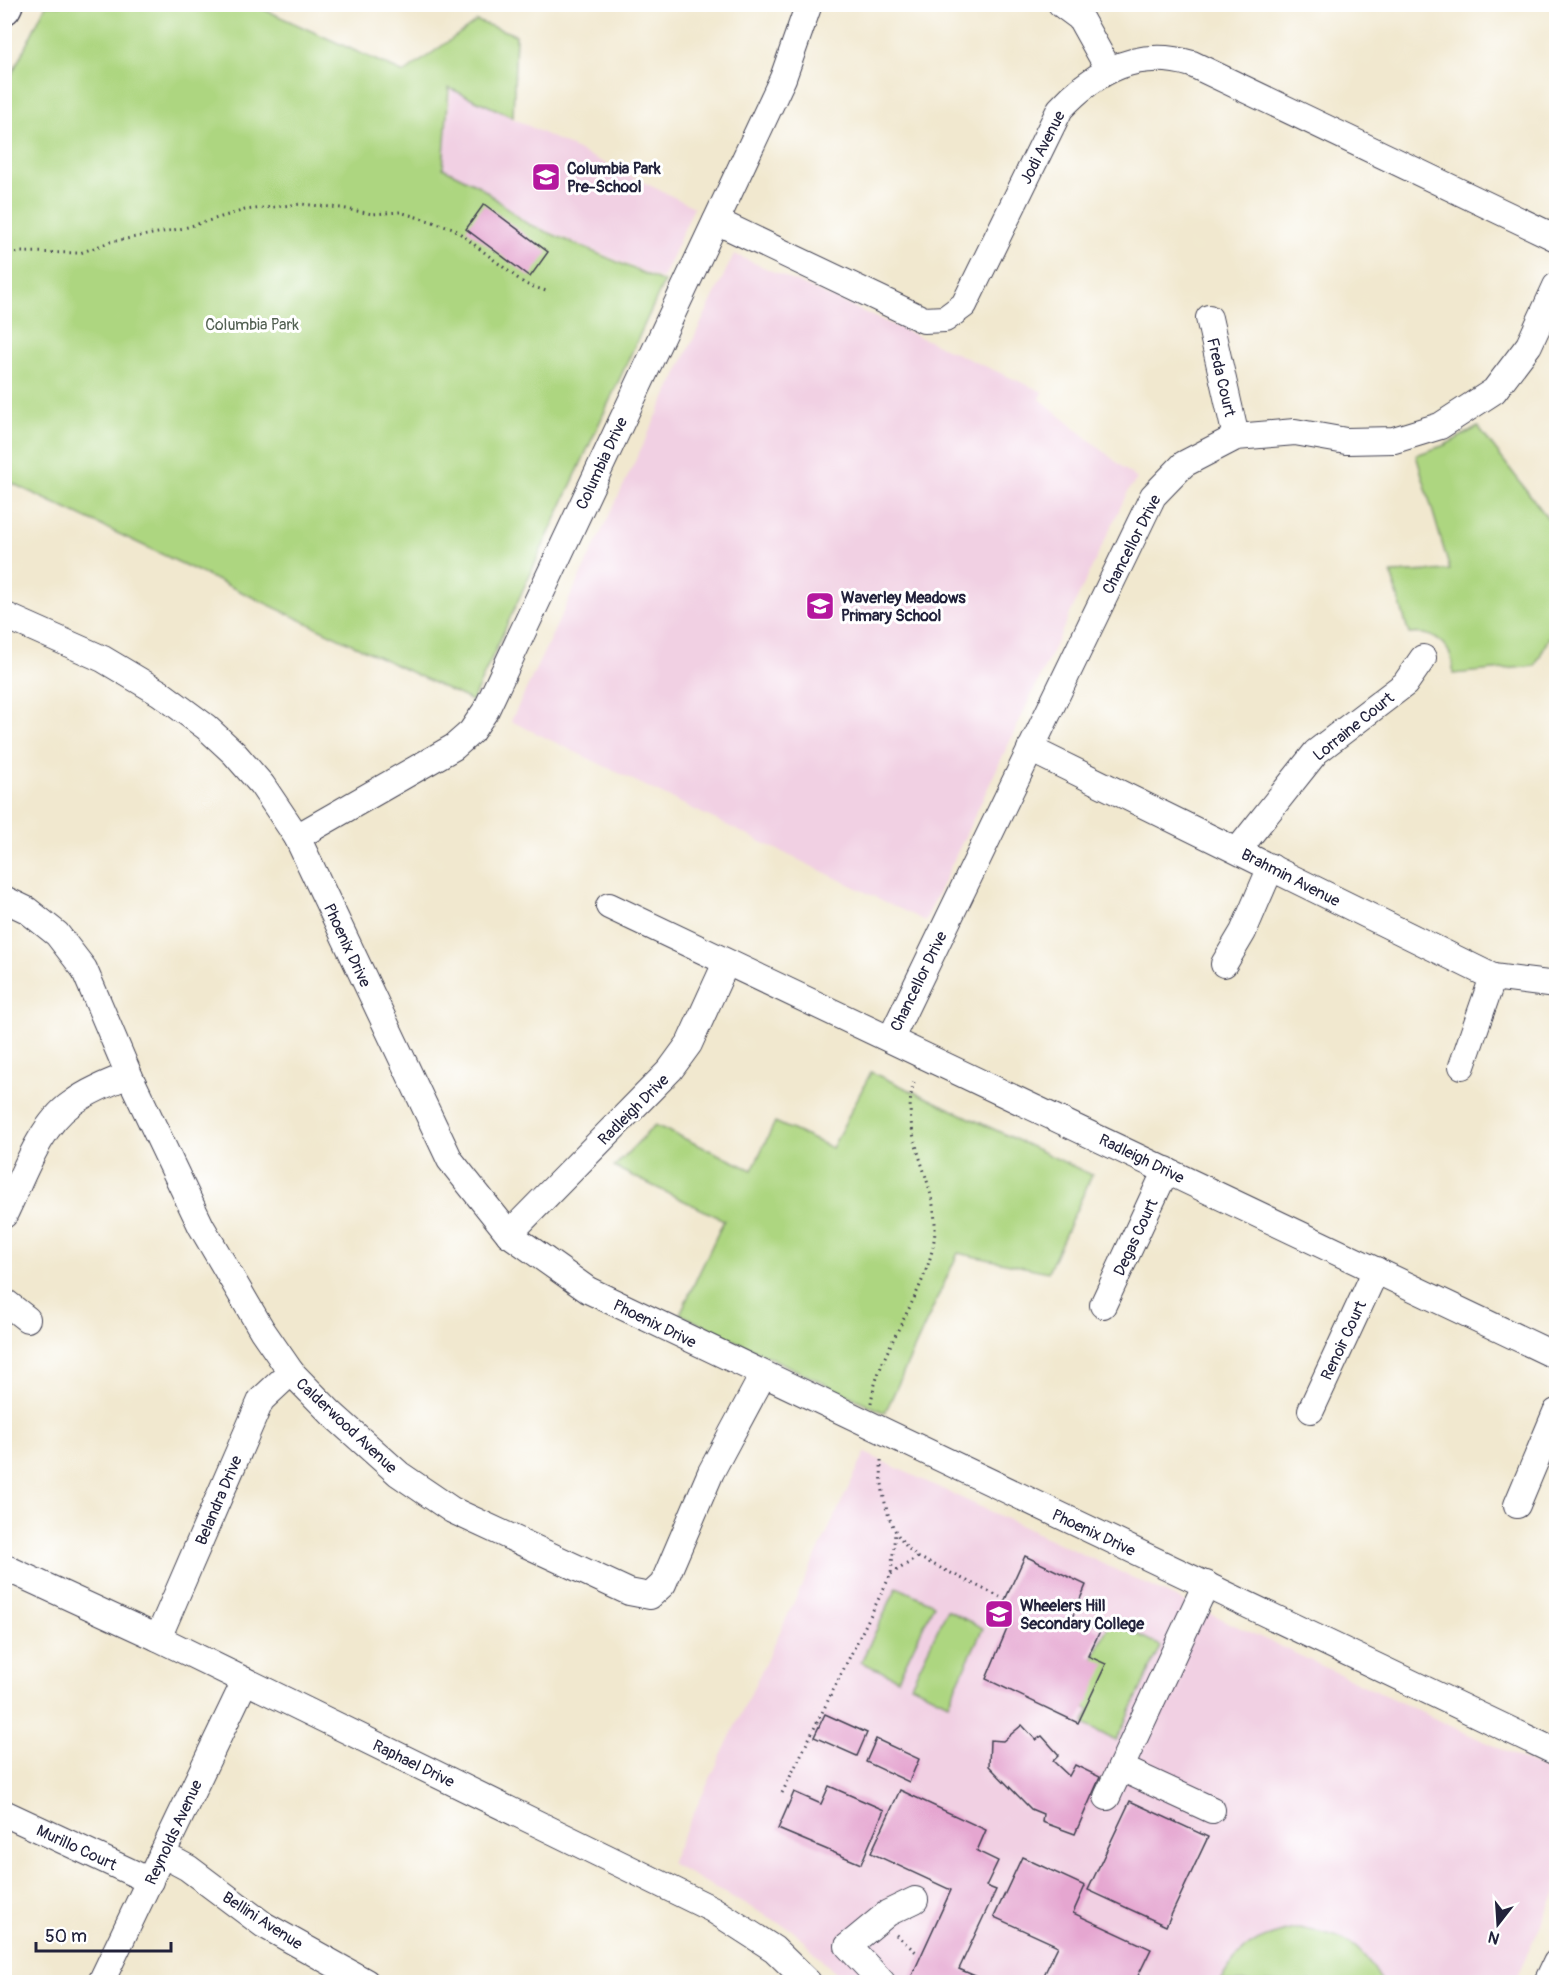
<svg xmlns="http://www.w3.org/2000/svg" width="1561" height="1987" viewBox="0 0 1561 1987" font-family="Pangolin,sans-serif">
  <style>
    .built { fill: #f1d0e3 }
    .green { fill: #add680; stroke: #687c5e; stroke-width: 1.5 }
    .building { fill: #e5a6d0 }
    .lines { fill: none; stroke-linecap: round; stroke-linejoin: round }
    .minor-casing { stroke: #414051; stroke-width: 28 }
    .major-casing { stroke: #414051; stroke-width: 36 }
    .path { stroke: #414051; stroke-width: 3; stroke-dasharray: 1.5 4.5; stroke-linecap: butt }
    .minor { stroke: #fff; stroke-width: 26 }
    .major { stroke: #fff; stroke-width: 33 }
    .labels { text-anchor: middle; stroke-width: 6; stroke-linejoin: round; paint-order: stroke }
    .street-label { font-size: 16px; fill: #22223b; stroke: #fff }
    .poi-label { font-size: 16px; font-weight: bold; fill: #22223b; stroke: #fff; text-anchor: start }
    .park-label { font-size: 16px; fill: #536153; stroke: #fff }
  </style>
  <rect width="100%" height="100%" fill="#fff"/>
  <filter id="ink" filterUnits="userSpaceOnUse"><feTurbulence type="fractalNoise" baseFrequency=".0167" numOctaves="2"/><feDisplacementMap in="SourceGraphic" scale="12" xChannelSelector="R" yChannelSelector="G"/><feConvolveMatrix kernelMatrix="1 2 1 2 8 2 1 2 1" color-interpolation-filters="sRGB"/></filter>
  <filter id="wash" filterUnits="userSpaceOnUse"><feTurbulence type="fractalNoise" baseFrequency=".008" numOctaves="4" result="noise"/><feDisplacementMap in="SourceGraphic" scale="24" xChannelSelector="R" yChannelSelector="G"/><feGaussianBlur stdDeviation="1.35" result="paint"/><feColorMatrix in="noise" values="0 0 0 0 0 0 0 0 0 0 0 0 0 0 0 0 0 1.4 0 .05"/><feComposite in="paint" operator="in"/></filter>
  <g filter="url(#wash)">
    <rect width="100%" height="100%" fill="#f1e8cf"/>
    <!-- built -->
    <g class="built">
      <path d="M451 88 694 207 662 279 527 222 479 185 443 168Z"/>
      <path d="M734 254 1043 392 1040 399 1137 479 1128 491 925 921 511 721Z"/>
      <path d="M865 1453 1556 1775V1893L1514 1982H844L794 1931 670 1863Z"/>
    </g>
    <!-- green -->
    <g class="green">
      <path d="M46 5H254L404 73 477 21 516 35 513 117 449 88 443 168 479 186 526 223 664 282 472 701 5 480 4 90Z"/>
      <path d="M1478 427 1556 529V623L1535 666 1453 674C1455 648 1436 630 1409 634L1391 573 1450 570 1416 455 1445 445Z"/>
      <path d="M871 1072 1092 1175 1048 1272 958 1253 885 1413 680 1314 724 1220 614 1167 655 1125 752 1170 775 1122 832 1148Z"/>
      <path d="M897 1587 934 1604 898 1679 861 1662Z"/>
      <path d="M947 1610 983 1628 948 1703 911 1685Z"/>
      <path d="M1111 1621 1161 1646 1116 1741 1084 1724 1090 1710 1085 1707 1093 1658Z"/>
      <path d="M1299 1928C1345 1936 1359 1941 1382 1982H1220C1241 1944 1258 1937 1299 1928Z"/>
    </g>
    <g id="blocks">
      <!-- building -->
      <g class="building">
        <path d="M484 204 548 252 530 277 466 229Z"/>
        <path d="M1025 1556 1086 1585 1072 1618 1100 1631 1088 1656 1106 1664 1078 1723 986 1679 1007 1629 999 1613Z"/>
        <path d="M825 1714 867 1733 857 1756 814 1737Z"/>
        <path d="M1022 1725 1036 1740 1042 1736 1059 1755 1053 1761 1069 1776 1075 1765 1100 1777 1075 1834 1042 1822 1043 1814 1031 1809 989 1766 990 1740 1003 1741Z"/>
        <path d="M876 1739 919 1759 909 1782 866 1762Z"/>
        <path d="M829 1786 884 1810 861 1864 778 1829 794 1792 821 1804Z"/>
        <path d="M900 1790 986 1830 977 1851 998 1861 986 1886 996 1890 959 1969 989 1982H909L951 1890 871 1853Z"/>
        <path d="M1130 1801 1208 1837 1166 1926 1088 1890Z"/>
        <path d="M1022 1857 1085 1886 1073 1913 1151 1949 1135 1982H1061L1044 1975 1058 1946 994 1917Z"/>
      </g>
    </g>
  </g>
  <g filter="url(#ink)">
    <use href="#blocks" fill-opacity="0" stroke="#414051" stroke-width="1.5"/>
    <g class="lines">
      <!-- minor casing -->
      <g class="minor-casing">
        <g id="minor">
          <path d="M1061 4 1080 18 1109 70"/>
          <path d="M716 221 924 320 945 319 964 305 1060 109C1096 70 1138 48 1192 64L1556 238"/>
          <path d="M1209 318 1236 437"/>
          <path d="M4 615 103 659 160 693 206 727 234 753 262 785 297 837 450 1160 509 1234 588 1290 1556 1752"/>
          <path d="M1030 749 1493 977 1556 985"/>
          <path d="M297 837 454 747 471 732 486 710 783 78 809 4"/>
          <path d="M1238 850 1316 752 1405 684 1423 658"/>
          <path d="M4 899 27 910 57 934 84 969 129 1075 201 1226 262 1330 291 1372 332 1414 399 1474 452 1510 629 1592 650 1596 663 1584 711 1472 763 1375"/>
          <path d="M609 906 1556 1356"/>
          <path d="M1224 964 1243 932 1271 867"/>
          <path d="M891 1038 1153 496 1184 464 1236 437 1295 432 1346 441 1394 440 1440 426 1494 391 1529 345 1556 286"/>
          <path d="M1462 1066 1493 977"/>
          <path d="M4 1215C21 1181 39 1126 71 1104 88 1091 109 1083 129 1075"/>
          <path d="M509 1234 670 1070 689 1044 726 963"/>
          <path d="M4 1301 27 1319"/>
          <path d="M1103 1305 1166 1170"/>
          <path d="M1311 1410 1376 1270"/>
          <path d="M1517 1505 1556 1412"/>
          <path d="M4 1567 158 1638 712 1909 774 1949 808 1982"/>
          <path d="M158 1638 261 1400 291 1372"/>
          <path d="M1121 1768 1212 1810"/>
          <path d="M1107 1797 1206 1584"/>
          <path d="M4 1813 150 1881"/>
          <path d="M162 1854 188 1868 264 1925 366 1982"/>
          <path d="M101 1982 245 1681"/>
          <path d="M882 1982 848 1946 888 1913 915 1900"/>
          <path d="M1547 1982 1556 1963"/>
        </g>
      </g>
      <!-- major casing -->
      <g class="major-casing">
        <path id="major" d="M4 8 6 4"/>
      </g>
      <!-- path -->
      <g class="path">
        <path d="M4 256 20 252 80 253 110 242 184 228 245 210 301 204 341 208 372 214 400 212 453 228 525 284 549 292"/>
        <path d="M871 1403C879 1345 931 1290 935 1231 937 1178 898 1134 914 1082"/>
        <path d="M881 1460C881 1497 887 1533 918 1557L1000 1597"/>
        <path d="M891 1574 918 1557"/>
        <path d="M782 1793 891 1574 895 1533"/>
        <path d="M896 1935 916 1952"/>
      </g>
      <!-- minor -->
      <use href="#minor" class="minor"/>
      <!-- major -->
      <use href="#major" class="major"/>
    </g>
  </g>
  <!-- icons -->
  <defs>
    <g id="school-square" transform="scale(1.5)"><rect x="-9" y="-9" width="18" height="18" rx="4" fill="#b5179e" stroke="#fff"/><path d="M0-5L7-2L0 1L-7-2ZM-4 1L0 2.5L4 1V4Q0 6-4 4Z" fill="#fff"/></g>
  </defs>
  <g fill-rule="evenodd">
    <use href="#school-square" x="546" y="177"/>
    <use href="#school-square" x="820" y="606"/>
    <use href="#school-square" x="999" y="1614"/>
  </g>
  <g class="labels">
    <!-- street labels -->
    <g class="street-label">
      <text transform="translate(1042 147) rotate(-63)" y="6">Jodi Avenue</text>
      <text transform="translate(1222 377) rotate(77)" y="6">Freda Court</text>
      <text transform="translate(601 463) rotate(-65)" y="6">Columbia Drive</text>
      <text transform="translate(1131 544) rotate(-63)" y="6">Chancellor Drive</text>
      <text transform="translate(1353 726) rotate(-39)" y="6">Lorraine Court</text>
      <text transform="translate(1291 877) rotate(27)" y="6">Brahmin Avenue</text>
      <text transform="translate(348 945) rotate(65)" y="6">Phoenix Drive</text>
      <text transform="translate(918 981) rotate(-64)" y="6">Chancellor Drive</text>
      <text transform="translate(633 1109) rotate(-45)" y="6">Radleigh Drive</text>
      <text transform="translate(1142 1158) rotate(26)" y="6">Radleigh Drive</text>
      <text transform="translate(1135 1237) rotate(-65)" y="6">Degas Court</text>
      <text transform="translate(655 1323) rotate(26)" y="6">Phoenix Drive</text>
      <text transform="translate(1343 1340) rotate(-65)" y="6">Renoir Court</text>
      <text transform="translate(347 1425) rotate(43)" y="6">Calderwood Avenue</text>
      <text transform="translate(218 1500) rotate(-67)" y="6">Belandra Drive</text>
      <text transform="translate(1094 1532) rotate(25)" y="6">Phoenix Drive</text>
      <text transform="translate(414 1763) rotate(26)" y="6">Raphael Drive</text>
      <text transform="translate(173 1832) rotate(-65)" y="6">Reynolds Avenue</text>
      <text transform="translate(77 1847) rotate(25)" y="6">Murillo Court</text>
      <text transform="translate(263 1920) rotate(33)" y="6">Bellini Avenue</text>
    </g>
    <!-- poi labels -->
    <g class="poi-label">
      <text x="567" y="174">Columbia Park<tspan x="567" dy="18">Pre-School</tspan></text>
      <text x="841" y="603">Waverley Meadows<tspan x="841" dy="18">Primary School</tspan></text>
      <text x="1020" y="1611">Wheelers Hill<tspan x="1020" dy="18">Secondary College</tspan></text>
    </g>
    <!-- park labels -->
    <g class="park-label">
      <text x="252" y="330">Columbia Park</text>
    </g>
  </g>
  <!-- margin -->
  <rect width="1561" height="1987" fill="none" stroke="#fff" stroke-width="24"/>
  <!-- north arrow -->
  <g transform="translate(1498 1924) rotate(197)" stroke="#ffffff" stroke-width="4.5" paint-order="stroke">
  <path d="M0-4.5L10 22L0 15L-10 22Z" fill="#22223b"/>
  <text y="-9" font-size="16" font-weight="bold" text-anchor="middle" fill="#22223b">N</text>
  </g>
  <!-- scale -->
  <path d="M36 1942v9h135v-9" fill="none" stroke="#22223b" stroke-width="3"/>
  <text x="45" y="1942" font-size="18" fill="#22223b" stroke="#ffffff" stroke-width="4.5" paint-order="stroke">50 m</text>
</svg>
